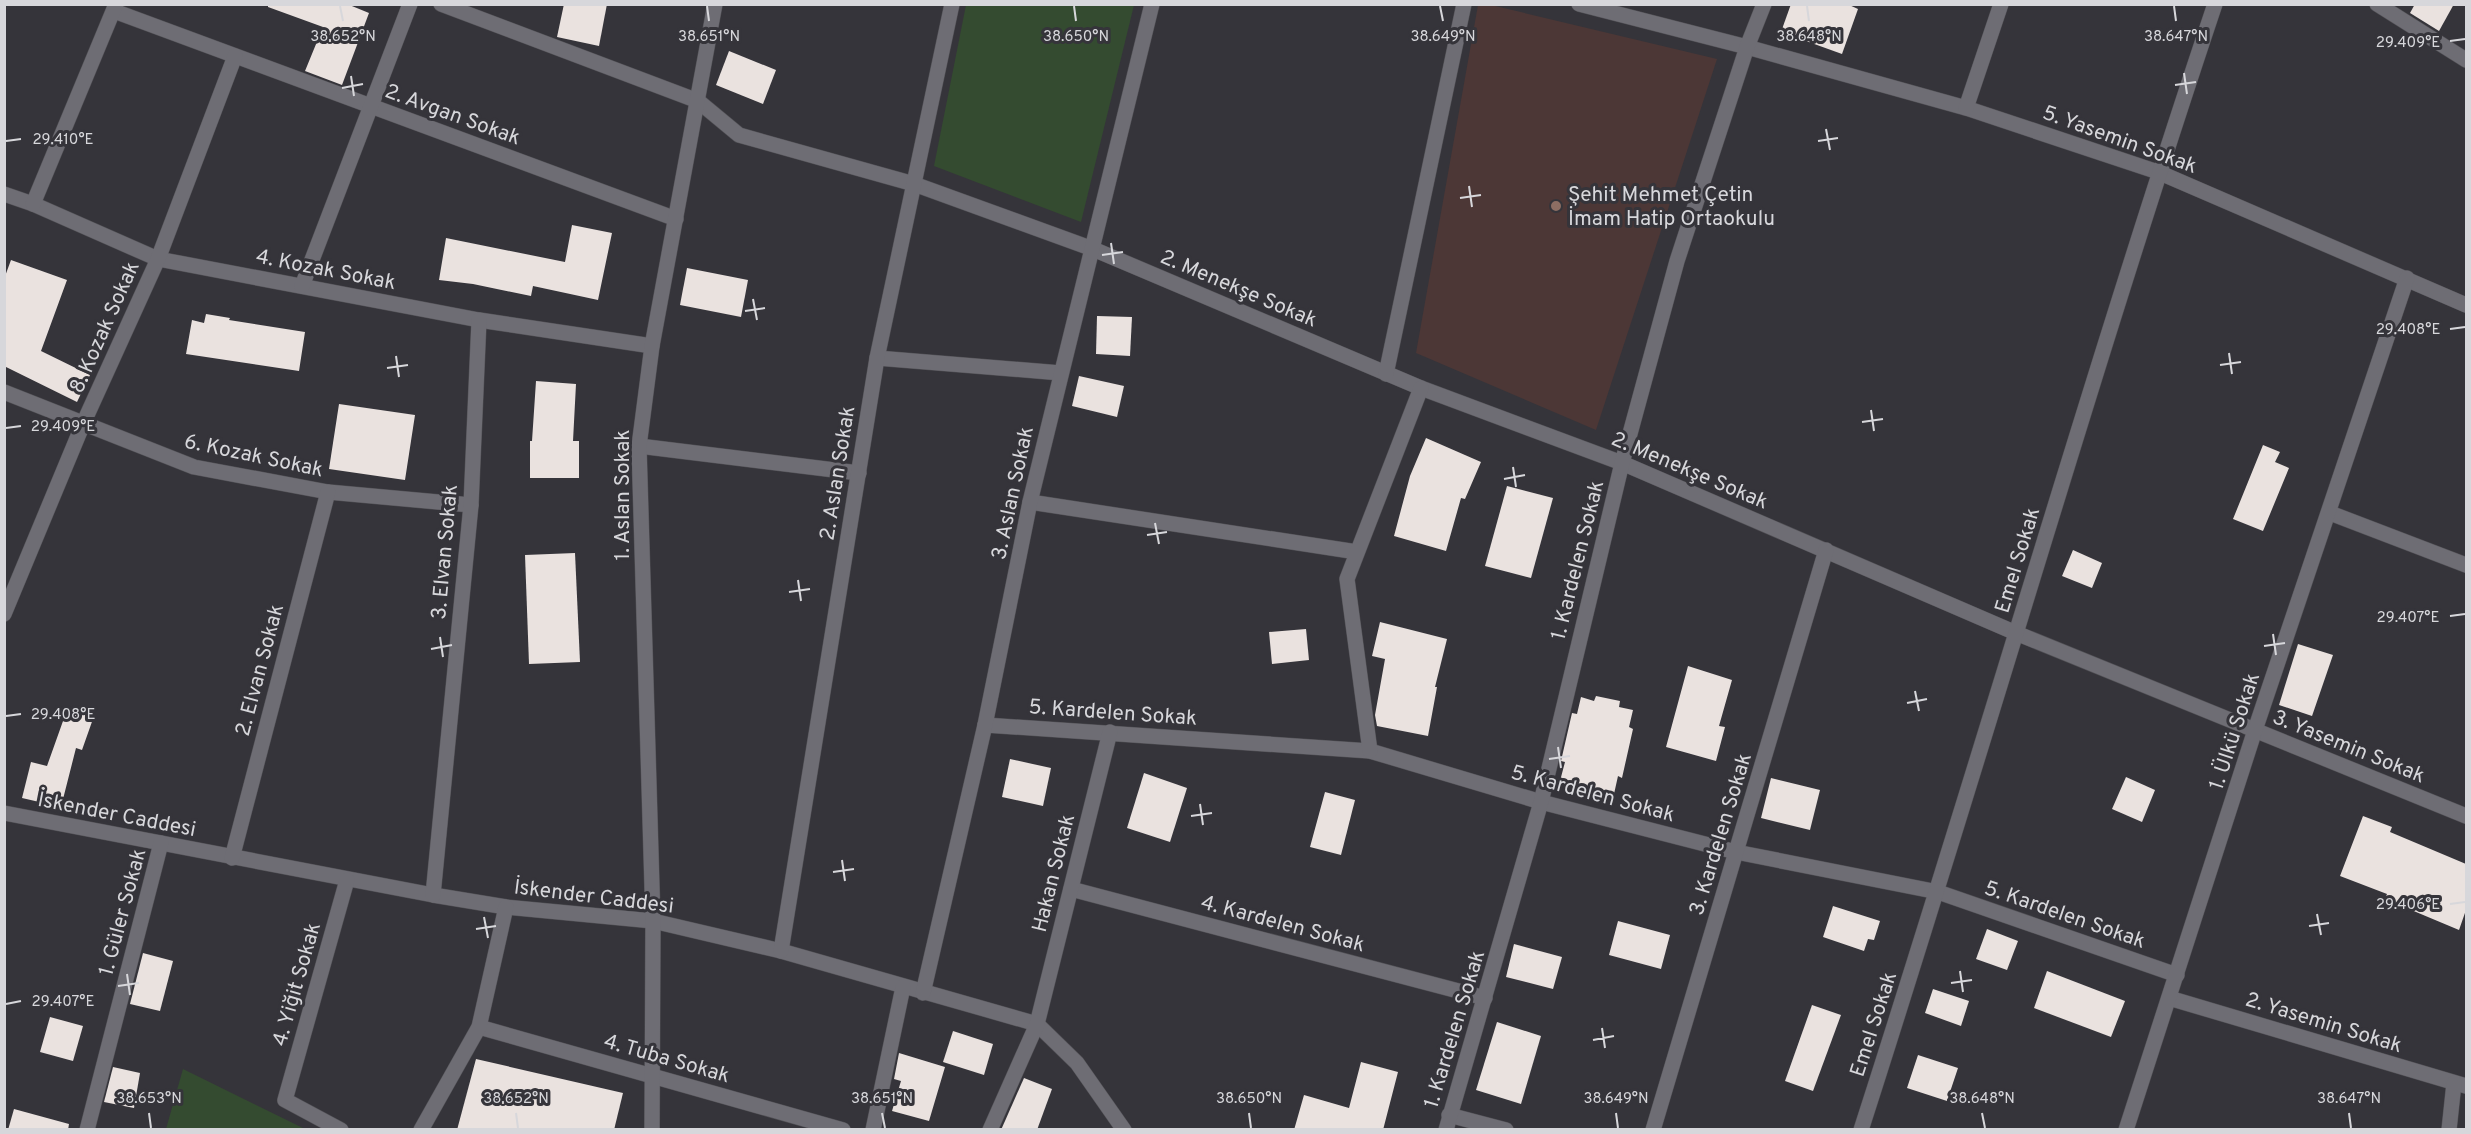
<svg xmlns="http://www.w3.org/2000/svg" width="2471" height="1134" viewBox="0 0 2471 1134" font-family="Overpass,sans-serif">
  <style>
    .education { fill: #4c3736 }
    .green { fill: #344b30 }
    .building { fill: #eae2df }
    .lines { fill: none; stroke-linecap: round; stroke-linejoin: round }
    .minor-casing { stroke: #515055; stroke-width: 16 }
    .minor { stroke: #6e6d74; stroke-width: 15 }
    .ticks { fill: none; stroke: #d7d7db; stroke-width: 2 }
    .education-dot { fill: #8d6e63; stroke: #35343a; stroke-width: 2 }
    .labels { text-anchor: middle; stroke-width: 6; stroke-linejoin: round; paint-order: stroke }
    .street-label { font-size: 21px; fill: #d7d7db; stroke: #35343a }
    .poi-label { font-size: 21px; fill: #d7d7db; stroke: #35343a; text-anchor: start }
    .ticks-label { font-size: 15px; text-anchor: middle; fill: #d7d7db; stroke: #35343a; stroke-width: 6; stroke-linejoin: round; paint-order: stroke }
  </style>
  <rect width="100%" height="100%" fill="#35343a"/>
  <!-- education -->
  <path class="education" d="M1478 5H1491L1717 59 1596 430 1416 353Z"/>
  <!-- green -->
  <g class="green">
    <path d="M966 5H1134L1081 222 934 166Z"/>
    <path d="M183 1069 305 1129H166Z"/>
  </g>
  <!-- building -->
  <g class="building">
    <path d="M268 4H347L369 13 342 85 305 71 323 27 268 7Z"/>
    <path d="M564 4H607L599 46 557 37Z"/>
    <path d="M1791 4H1847L1858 9 1842 54 1781 32Z"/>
    <path d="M2415 4H2454L2439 31 2410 13Z"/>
    <path d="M729 51 776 70 763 104 716 85Z"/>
    <path d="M572 225 612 233 598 300 533 286 531 296 473 284 439 280 446 238 565 262Z"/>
    <path d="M11 260 67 280 41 351 90 375 77 402 4 366V279Z"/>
    <path d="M687 268 748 280 741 317 680 305Z"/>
    <path d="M206 314 230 318 229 320 305 332 299 371 186 354 192 320 204 323Z"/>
    <path d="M1097 316 1132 317 1130 356 1096 354Z"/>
    <path d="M1079 376 1124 386 1117 417 1072 406Z"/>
    <path d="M536 381 576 384 573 441H579V478H530V441H532Z"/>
    <path d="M339 404 415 415 405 480 329 469Z"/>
    <path d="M1426 438 1481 462 1465 499 1461 498 1446 551 1394 536 1410 476Z"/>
    <path d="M2263 445 2280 452 2275 462 2289 468 2263 531 2233 519Z"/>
    <path d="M1507 486 1553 498 1531 578 1485 566Z"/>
    <path d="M2073 550 2102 563 2092 588 2062 576Z"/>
    <path d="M575 553 580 662 529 664 525 555Z"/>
    <path d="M1380 622 1447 639 1435 687H1437L1428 736 1377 726 1375 715 1385 659 1372 656Z"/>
    <path d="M1306 629 1309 660 1272 664 1269 632Z"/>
    <path d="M2298 644 2333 655 2312 716 2279 705Z"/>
    <path d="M1688 666 1732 680 1719 726 1725 727 1716 761 1666 747Z"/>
    <path d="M1596 696 1620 701 1619 707 1633 710 1629 727 1633 729 1622 778 1618 776 1614 794 1599 791 1598 795 1575 790 1576 785 1560 781 1565 762 1561 761 1572 713 1577 714 1581 697 1594 701Z"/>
    <path d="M68 707 94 716 82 750 76 748 61 807 22 798 31 762 47 766Z"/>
    <path d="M1010 759 1051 768 1043 806 1002 797Z"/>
    <path d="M1144 773 1187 788 1170 842 1127 828Z"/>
    <path d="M2126 777 2155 790 2142 822 2112 809Z"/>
    <path d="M1771 778 1820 790 1810 830 1761 818Z"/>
    <path d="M1325 792 1355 800 1341 855 1310 847Z"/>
    <path d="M2363 816 2392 827 2390 832 2466 864V910L2459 930 2385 899 2387 894 2340 876Z"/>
    <path d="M1833 906 1880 921 1874 940 1868 939 1864 951 1823 937Z"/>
    <path d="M1618 921 1670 935 1661 969 1609 955Z"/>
    <path d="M1987 929 2018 941 2007 970 1976 959Z"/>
    <path d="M1514 944 1562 957 1553 989 1506 977Z"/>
    <path d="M143 953 173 961 160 1011 130 1004Z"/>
    <path d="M2047 971 2125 1001 2111 1037 2034 1008Z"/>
    <path d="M1933 989 1969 1001 1961 1026 1925 1013Z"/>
    <path d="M1812 1005 1841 1015 1813 1091 1785 1081Z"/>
    <path d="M50 1017 83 1026 73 1061 40 1052Z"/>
    <path d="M1497 1022 1541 1036 1521 1104 1476 1090Z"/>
    <path d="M953 1031 993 1044 984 1075 943 1062Z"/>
    <path d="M899 1053 945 1067 929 1121 892 1111 901 1081 894 1079Z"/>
    <path d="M1918 1055 1958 1068 1947 1101 1907 1088Z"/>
    <path d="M476 1059 623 1093 614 1130H457Z"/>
    <path d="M1361 1062 1398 1072 1383 1130H1294L1304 1095 1349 1108Z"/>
    <path d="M113 1067 140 1073 134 1108 104 1102Z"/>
    <path d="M1024 1078 1052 1089 1037 1130H1001Z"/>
    <path d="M14 1109 69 1124 68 1130H8Z"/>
  </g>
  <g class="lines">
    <!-- minor casing -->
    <g class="minor-casing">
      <g id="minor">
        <path d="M441 4 698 101 739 135 914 184 1093 249 1421 388 1622 463 2016 633 2466 816"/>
        <path d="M1579 4 1747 47 1966 108 2158 172 2466 305"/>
        <path d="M2377 4 2466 60"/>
        <path d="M114 11 676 219"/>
        <path d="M1966 108 2001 4"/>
        <path d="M4 194 33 204 158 259 479 320 652 346"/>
        <path d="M33 204 116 4"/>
        <path d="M302 286 410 4"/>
        <path d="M877 358 1061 373"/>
        <path d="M1386 374 1464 4"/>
        <path d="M4 392 194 467 328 492 471 505"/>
        <path d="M639 446 859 473"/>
        <path d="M1030 502 1357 552"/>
        <path d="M2330 513 2466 565"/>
        <path d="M4 614 83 424 158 259 235 56"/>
        <path d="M985 725 1370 751 1541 802 1736 852 1938 892 2177 975"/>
        <path d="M1370 751 1347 579 1421 388"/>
        <path d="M4 813 433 895 506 907 653 921 781 951 1037 1024 1077 1063 1124 1130"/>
        <path d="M232 858 328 492"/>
        <path d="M1071 889 1485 998"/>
        <path d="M433 895 471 505 479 320"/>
        <path d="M781 951 877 358 952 4"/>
        <path d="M923 993 985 725 1030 502 1152 4"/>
        <path d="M2169 998 2466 1086"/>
        <path d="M479 1027 843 1130"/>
        <path d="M1449 1115 1506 1130"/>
        <path d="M87 1130 161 843"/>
        <path d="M341 1130 285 1100 347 880"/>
        <path d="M421 1130 479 1027 506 907"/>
        <path d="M652 1130 653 921 639 446 652 346 715 4"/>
        <path d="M873 1130 903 987"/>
        <path d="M990 1130 1037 1024 1110 732"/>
        <path d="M1446 1130 1541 802 1622 463 1677 261 1747 47 1764 4"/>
        <path d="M1653 1130 1826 550"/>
        <path d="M1861 1130C1982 755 2090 377 2215 4"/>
        <path d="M2126 1130 2255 730 2407 278"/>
        <path d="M2449 1130 2454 1083"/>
      </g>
    </g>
    <!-- minor -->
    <use href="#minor" class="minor"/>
  </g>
  <!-- ticks -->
  <path class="ticks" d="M340 6 343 21M707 6 709 21M1074 6 1076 21M1440 6 1443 21M1807 6 1809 21M2174 6 2176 21M2450 41 2465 39M2184 73 2187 94M351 76 354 96M2175 85 2196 82M342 88 363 84M1826 129 1830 150M6 141 21 139M1818 141 1838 138M1469 186 1472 207M1460 198 1481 195M1111 243 1114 264M1102 255 1123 252M753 299 757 320M745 311 765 308M2450 329 2465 327M2229 353 2232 374M396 356 399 377M2220 365 2241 362M387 368 408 365M1871 410 1874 431M1862 422 1883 419M6 428 21 426M1513 467 1516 487M1504 479 1525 475M1155 523 1159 544M1147 535 1167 532M798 580 801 601M789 592 810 589M2450 616 2465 614M2273 634 2276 655M440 637 443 657M2264 646 2285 643M431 649 452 645M1915 691 1919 711M1907 703 1927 699M6 716 21 714M1558 747 1561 768M1549 759 1570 756M1200 804 1203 825M1191 816 1212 813M842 860 845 881M833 872 854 869M2450 904 2465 902M2317 914 2321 935M484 917 488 938M2309 926 2329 923M476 929 496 926M1960 971 1963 992M127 974 130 995M1951 983 1972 980M118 986 139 983M6 1004 21 1001M1602 1028 1605 1048M1593 1040 1614 1036M149 1113 151 1128M516 1113 518 1128M882 1113 885 1128M1249 1113 1251 1128M1616 1113 1618 1128M1982 1113 1985 1128M2349 1113 2351 1128"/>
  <!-- markers -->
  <circle class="education-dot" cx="1556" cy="206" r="6"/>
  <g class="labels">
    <!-- street labels -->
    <g class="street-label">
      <text transform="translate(453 114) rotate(20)" y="7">2. Avgan Sokak</text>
      <text transform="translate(2120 139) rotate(20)" y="7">5. Yasemin Sokak</text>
      <text transform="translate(326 269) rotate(11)" y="7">4. Kozak Sokak</text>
      <text transform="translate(1239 288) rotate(23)" y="7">2. Menekşe Sokak</text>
      <text transform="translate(104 327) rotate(-66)" y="7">8. Kozak Sokak</text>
      <text transform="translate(254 455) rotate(12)" y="7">6. Kozak Sokak</text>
      <text transform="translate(1690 470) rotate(23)" y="7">2. Menekşe Sokak</text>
      <text transform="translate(837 473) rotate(-81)" y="7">2. Aslan Sokak</text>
      <text transform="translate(1012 493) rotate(-78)" y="7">3. Aslan Sokak</text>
      <text transform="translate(622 495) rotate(-90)" y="7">1. Aslan Sokak</text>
      <text transform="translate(444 552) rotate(-85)" y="7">3. Elvan Sokak</text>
      <text transform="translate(1577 560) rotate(-76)" y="7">1. Kardelen Sokak</text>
      <text transform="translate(2017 560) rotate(-73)" y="7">Emel Sokak</text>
      <text transform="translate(259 670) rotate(-75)" y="7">2. Elvan Sokak</text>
      <text transform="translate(1113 712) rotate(4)" y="7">5. Kardelen Sokak</text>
      <text transform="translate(2234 731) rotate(-72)" y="7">1. Ülkü Sokak</text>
      <text transform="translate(2349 746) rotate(22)" y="7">3. Yasemin Sokak</text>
      <text transform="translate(1593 793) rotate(15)" y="7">5. Kardelen Sokak</text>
      <text transform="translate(117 814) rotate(11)" y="7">İskender Caddesi</text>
      <text transform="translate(1720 834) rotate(-73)" y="7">3. Kardelen Sokak</text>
      <text transform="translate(1053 873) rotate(-76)" y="7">Hakan Sokak</text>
      <text transform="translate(594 896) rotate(7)" y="7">İskender Caddesi</text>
      <text transform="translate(122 912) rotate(-75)" y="7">1. Güler Sokak</text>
      <text transform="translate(2065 914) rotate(19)" y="7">5. Kardelen Sokak</text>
      <text transform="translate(1283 923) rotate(15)" y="7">4. Kardelen Sokak</text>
      <text transform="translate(296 984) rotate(-74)" y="7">4. Yiğit Sokak</text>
      <text transform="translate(2324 1022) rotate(17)" y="7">2. Yasemin Sokak</text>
      <text transform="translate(1873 1024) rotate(-72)" y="7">Emel Sokak</text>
      <text transform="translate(1454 1029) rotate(-73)" y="7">1. Kardelen Sokak</text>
      <text transform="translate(667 1058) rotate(16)" y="7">4. Tuba Sokak</text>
    </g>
    <!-- poi labels -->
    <g class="poi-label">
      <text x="1568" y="201">Şehit Mehmet Çetin<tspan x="1568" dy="24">İmam Hatip Ortaokulu</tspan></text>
    </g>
  </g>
  <g class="ticks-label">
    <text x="343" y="41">38.652°N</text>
    <text x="709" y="41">38.651°N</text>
    <text x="1076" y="41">38.650°N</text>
    <text x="1443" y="41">38.649°N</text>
    <text x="1809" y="41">38.648°N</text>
    <text x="2176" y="41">38.647°N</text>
    <text x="2408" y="47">29.409°E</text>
    <text x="63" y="144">29.410°E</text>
    <text x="2408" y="334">29.408°E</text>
    <text x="63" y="431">29.409°E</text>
    <text x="2408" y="622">29.407°E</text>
    <text x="63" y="719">29.408°E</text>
    <text x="2408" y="909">29.406°E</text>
    <text x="63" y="1006">29.407°E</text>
    <text x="149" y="1103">38.653°N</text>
    <text x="516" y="1103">38.652°N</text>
    <text x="882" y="1103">38.651°N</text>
    <text x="1249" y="1103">38.650°N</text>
    <text x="1616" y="1103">38.649°N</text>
    <text x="1982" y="1103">38.648°N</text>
    <text x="2349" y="1103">38.647°N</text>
  </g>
  <!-- border -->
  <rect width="2471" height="1134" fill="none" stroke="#d7d7db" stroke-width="12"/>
</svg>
